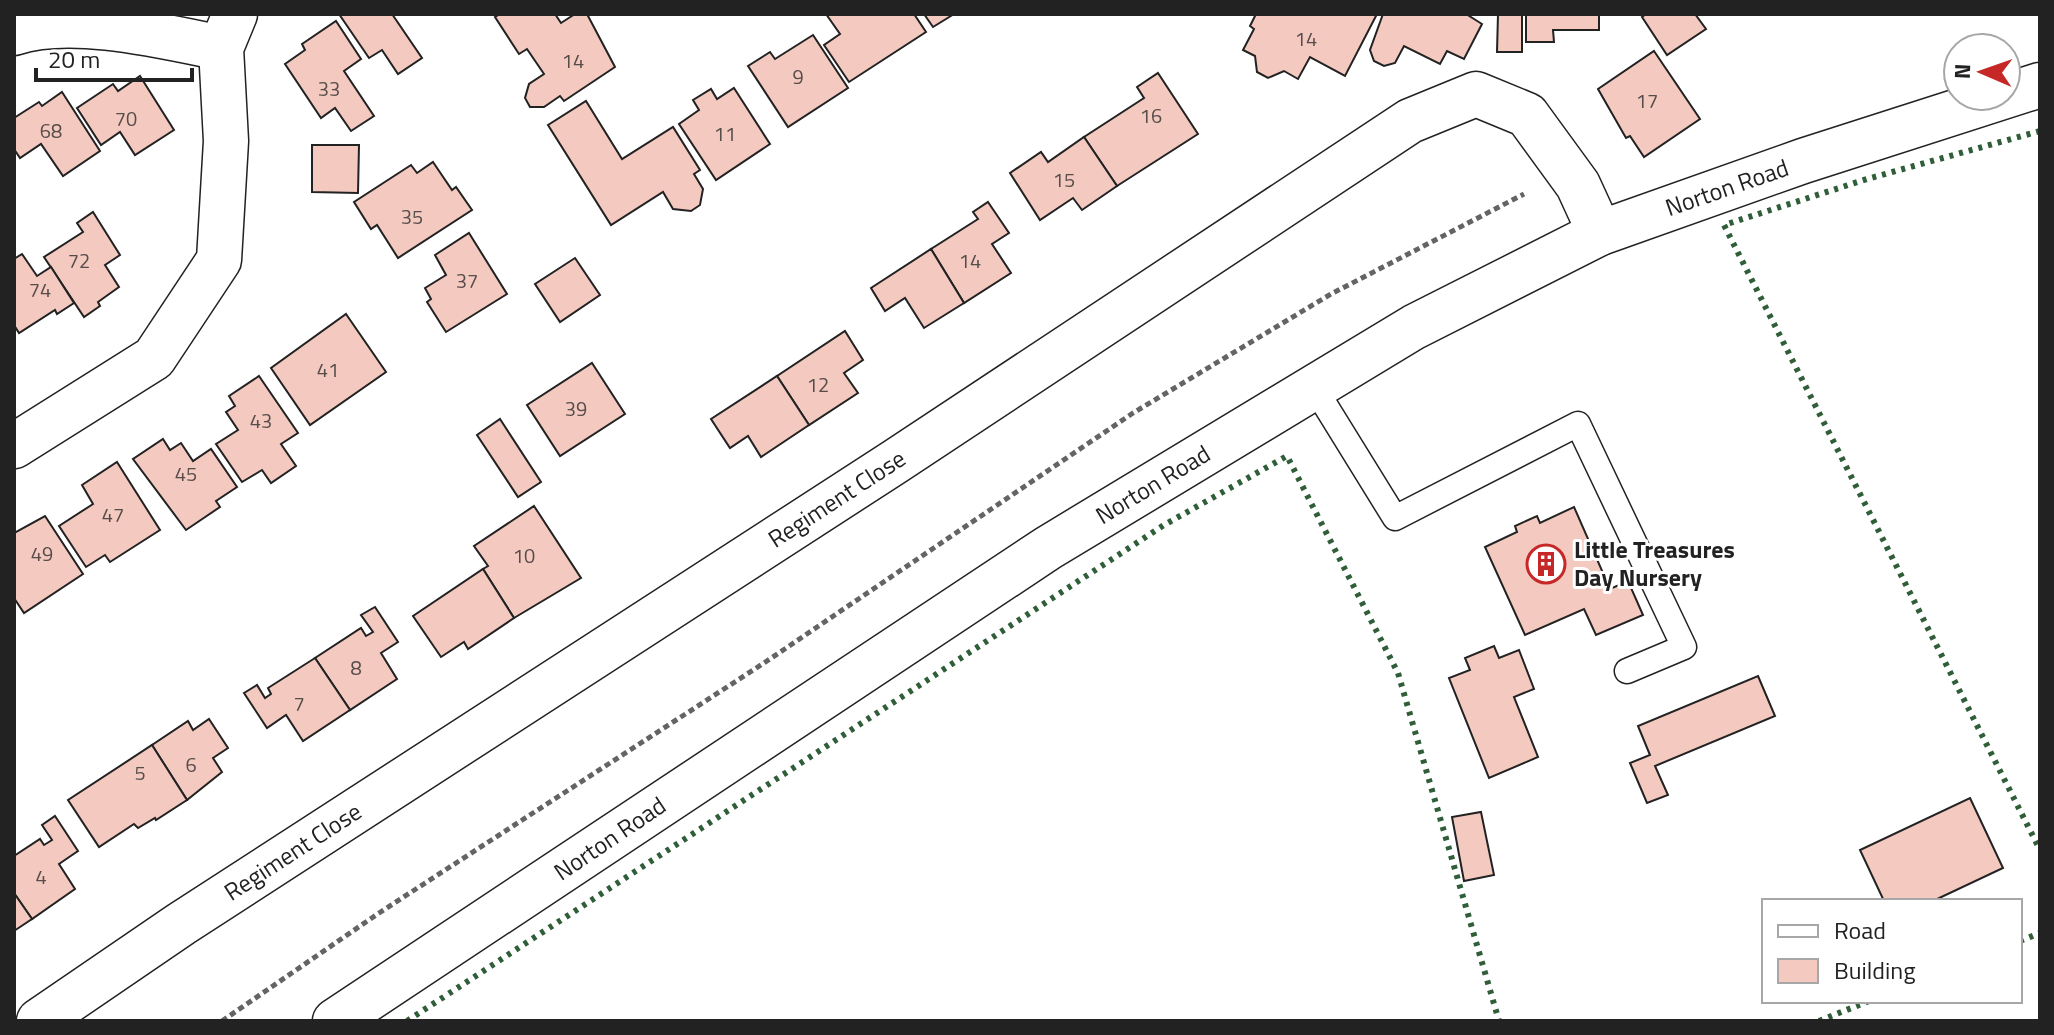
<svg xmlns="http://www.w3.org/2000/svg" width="2054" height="1035" viewBox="0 0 2054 1035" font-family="'Titillium Web',sans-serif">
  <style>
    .building { fill: #f3c9c0; stroke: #222; stroke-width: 2 }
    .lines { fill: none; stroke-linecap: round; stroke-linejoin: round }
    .service-casing { stroke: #222; stroke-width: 27 }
    .minor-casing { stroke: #222; stroke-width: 47 }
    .tertiary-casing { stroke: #222; stroke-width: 47 }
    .path { stroke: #646464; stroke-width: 5; stroke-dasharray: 6 4; stroke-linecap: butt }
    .service { stroke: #fff; stroke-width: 24 }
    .minor { stroke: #fff; stroke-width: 44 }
    .tertiary { stroke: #fff; stroke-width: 44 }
    .hedge { stroke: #2f5e38; stroke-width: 6; stroke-dasharray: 4 6; stroke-linecap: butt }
    .labels { text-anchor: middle; stroke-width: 6; stroke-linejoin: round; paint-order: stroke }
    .number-label { font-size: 20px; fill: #564c4a }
    .street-label { font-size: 24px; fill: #222; stroke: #fff }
    .poi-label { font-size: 24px; font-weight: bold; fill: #222; stroke: #fff; text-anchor: start }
  </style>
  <rect width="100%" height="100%" fill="#fff"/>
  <!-- building -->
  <g class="building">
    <path d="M339 14H392L422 58 398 74 382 50 369 58Z"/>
    <path d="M500 14H555L561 23 575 14H587L615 67 564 101 560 96 544 107H530L525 98 529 84 544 74 527 49 519 54 495 17Z"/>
    <path d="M826 14H914L926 32 849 82 824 45 840 34Z"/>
    <path d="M924 14H954L933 27Z"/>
    <path d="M1256 14H1377L1345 76 1310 57 1298 79 1284 71 1268 78 1257 72 1255 56 1243 50 1254 29 1250 26Z"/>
    <path d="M1383 14H1466L1482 24 1464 59 1447 51 1440 64 1404 46 1395 63 1384 66 1374 61 1370 50Z"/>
    <path d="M1498 14H1522V52H1497Z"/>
    <path d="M1526 14H1599V30H1553L1554 42H1526Z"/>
    <path d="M1646 14H1695L1706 29 1667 55 1642 17Z"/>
    <path d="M336 21 361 59 344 71 374 116 351 131 335 108 321 118 285 64 305 50 302 44Z"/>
    <path d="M813 35 848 88 788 127 748 66 770 52 775 59Z"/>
    <path d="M1654 51 1700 119 1644 157 1630 136 1626 138 1598 89Z"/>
    <path d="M1158 73 1198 134 1117 186 1084 137 1144 98 1137 87Z"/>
    <path d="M140 76 174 130 135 155 120 132 101 145 77 108 113 84 118 91Z"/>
    <path d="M734 88 770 144 716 180 679 124 699 110 693 100 711 89 717 99Z"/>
    <path d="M62 92 100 151 63 176 41 144 20 158 14 149V118L39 102 42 106Z"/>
    <path d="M586 101 622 159 673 127 700 170 694 174 703 189 700 205 691 211 673 209 663 192 611 225 548 125Z"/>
    <path d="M1084 137 1117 186 1082 210 1073 198 1040 220 1010 173 1041 152 1048 162Z"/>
    <path d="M312 145H359L358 193 312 192Z"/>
    <path d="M433 162 452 190 456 187 472 210 398 258 377 225 371 229 354 202 411 165 417 173Z"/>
    <path d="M988 202 1009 233 992 244 1011 273 964 303 931 249 978 219 973 212Z"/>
    <path d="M93 212 120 255 105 265 119 287 98 302 100 306 84 317 44 257 83 232 77 223Z"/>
    <path d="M469 233 507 294 446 332 427 302 431 299 425 288 446 275 435 255Z"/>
    <path d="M931 249 964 303 924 328 905 298 885 311 871 288Z"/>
    <path d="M22 254 37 276 51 267 74 303 57 314 55 310 19 333 14 325V259Z"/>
    <path d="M575 258 600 295 560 322 535 284Z"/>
    <path d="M346 314 386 372 310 425 271 368Z"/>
    <path d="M845 331 863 360 844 373 858 393 809 425 777 376Z"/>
    <path d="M592 363 625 414 560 456 527 405Z"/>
    <path d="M259 376 298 433 281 444 296 466 271 483 262 470 242 482 216 444 238 430 226 412 235 406 229 396Z"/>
    <path d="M777 376 809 425 761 457 748 436 730 448 711 419Z"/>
    <path d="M500 419 541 482 518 497 477 435Z"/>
    <path d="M163 439 170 450 181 443 193 461 211 449 237 487 216 501 220 507 186 530 133 459Z"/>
    <path d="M117 462 160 530 110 562 105 555 86 567 59 526 93 504 82 485Z"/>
    <path d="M534 506 581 578 514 618 483 569 488 566 474 546Z"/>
    <path d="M1574 507 1610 589 1628 581 1643 615 1596 635 1584 609 1525 635 1485 547 1517 532 1515 526 1537 516 1540 523Z"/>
    <path d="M45 516 83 574 24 613 14 598V533Z"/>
    <path d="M483 569 514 618 468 649 464 642 441 657 413 616Z"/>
    <path d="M375 607 398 642 381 653 397 679 350 710 315 658 361 628 366 636 373 632 361 615Z"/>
    <path d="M1494 646 1499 658 1519 650 1534 689 1514 697 1538 757 1489 778 1449 678 1470 670 1465 658Z"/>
    <path d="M315 658 350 710 303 741 286 715 267 728 244 693 257 685 265 698 271 694 268 688Z"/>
    <path d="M1758 676 1775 716 1655 766 1668 795 1647 803 1630 763 1650 755 1638 726Z"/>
    <path d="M209 719 228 748 213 758 222 772 187 800 152 745 188 721 193 730Z"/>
    <path d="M152 745 187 800 156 820 155 818 138 828 134 824 99 847 68 800Z"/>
    <path d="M1970 798 2003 868 1933 901H1884L1860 850Z"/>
    <path d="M1481 812 1494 875 1464 881 1452 817Z"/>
    <path d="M55 816 78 851 59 864 75 889 32 919 14 893V856L40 839 44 845 52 840 42 825Z"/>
    <path d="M14 893 32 919 14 931Z"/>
  </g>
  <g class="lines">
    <!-- service casing -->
    <g class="service-casing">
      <path id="service" d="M1314 387 1395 518 1578 424 1684 647 1627 671"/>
    </g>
    <!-- minor casing -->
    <g class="minor-casing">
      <g id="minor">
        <path d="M14 33C71 14 162 36 221 48"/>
        <path d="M14 446 154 358 219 260 226 141 221 48 235 14"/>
        <path d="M39 1021 181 924 896 461 1410 121 1476 94 1527 115 1578 185 1600 233"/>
      </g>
    </g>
    <!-- tertiary casing -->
    <g class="tertiary-casing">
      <path id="tertiary" d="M335 1021 1048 548 1414 327 1600 233 1803 161 2040 85"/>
    </g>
    <!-- path -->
    <path class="path" d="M222 1021 379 913 764 663 1133 413 1331 294 1524 194"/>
    <!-- service -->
    <use href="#service" class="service"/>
    <!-- minor -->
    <use href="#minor" class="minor"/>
    <!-- tertiary -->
    <use href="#tertiary" class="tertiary"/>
    <!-- hedge -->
    <g class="hedge">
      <path d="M2040 131 1867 179 1724 225 2040 850"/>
      <path d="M2020 941 2040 933"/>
      <path d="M407 1021 1164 525 1287 456 1398 673 1499 1021"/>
      <path d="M1819 1021 1869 1001"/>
    </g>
  </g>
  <!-- icons -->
  <defs>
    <g id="building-ring" transform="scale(2)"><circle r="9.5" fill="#fff" stroke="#c62828" stroke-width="1.5"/><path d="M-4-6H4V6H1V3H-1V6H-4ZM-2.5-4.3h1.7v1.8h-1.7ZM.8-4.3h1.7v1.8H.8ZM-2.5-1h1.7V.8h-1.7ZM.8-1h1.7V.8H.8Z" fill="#c62828"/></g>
  </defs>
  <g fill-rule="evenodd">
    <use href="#building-ring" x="1546" y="564"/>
  </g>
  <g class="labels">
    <!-- number labels -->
    <g class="number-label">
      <text x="1306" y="46">14</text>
      <text x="573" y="68">14</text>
      <text x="798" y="84">9</text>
      <text x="329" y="96">33</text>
      <text x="1647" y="108">17</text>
      <text x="1151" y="123">16</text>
      <text x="126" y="126">70</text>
      <text x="51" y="138">68</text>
      <text x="725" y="141">11</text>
      <text x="1064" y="187">15</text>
      <text x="412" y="224">35</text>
      <text x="79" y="268">72</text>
      <text x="970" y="268">14</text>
      <text x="467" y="288">37</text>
      <text x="40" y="297">74</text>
      <text x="328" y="377">41</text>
      <text x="818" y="392">12</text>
      <text x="576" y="416">39</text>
      <text x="261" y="428">43</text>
      <text x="186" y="481">45</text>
      <text x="113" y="522">47</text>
      <text x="42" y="561">49</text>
      <text x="524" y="563">10</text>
      <text x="356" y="675">8</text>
      <text x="299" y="711">7</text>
      <text x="191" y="772">6</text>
      <text x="140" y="780">5</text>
      <text x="41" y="884">4</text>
    </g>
    <!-- street labels -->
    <g class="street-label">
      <text transform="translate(1727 188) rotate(-19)" y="8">Norton Road</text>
      <text transform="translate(1153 485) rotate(-31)" y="8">Norton Road</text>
      <text transform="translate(837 499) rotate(-33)" y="8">Regiment Close</text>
      <text transform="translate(610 839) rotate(-34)" y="8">Norton Road</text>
      <text transform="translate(293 852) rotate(-33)" y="8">Regiment Close</text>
    </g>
    <!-- poi labels -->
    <g class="poi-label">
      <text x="1574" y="558">Little Treasures<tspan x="1574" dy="28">Day Nursery</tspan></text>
    </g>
  </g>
  <!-- border -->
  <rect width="2054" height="1035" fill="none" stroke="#222222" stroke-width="32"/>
  <!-- legend -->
  <rect x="1762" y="899" width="260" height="104" fill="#ffffff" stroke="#a7a7a7" stroke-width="2"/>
  <rect x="1778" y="925" width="40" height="12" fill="#ffffff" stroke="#a7a7a7" stroke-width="2"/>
  <text x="1834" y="939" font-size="24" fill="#222222">Road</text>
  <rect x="1778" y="959" width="40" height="24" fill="#f3c9c0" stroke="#a7a7a7" stroke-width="2"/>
  <text x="1834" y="979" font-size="24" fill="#222222">Building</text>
  <!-- north arrow -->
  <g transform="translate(1982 72) rotate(272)"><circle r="38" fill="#ffffff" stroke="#a7a7a7" stroke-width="2"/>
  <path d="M0-6L14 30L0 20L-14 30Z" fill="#c62828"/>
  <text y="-12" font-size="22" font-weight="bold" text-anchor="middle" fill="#222222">N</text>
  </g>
  <!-- scale -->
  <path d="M36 68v12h156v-12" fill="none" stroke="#222222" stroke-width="4"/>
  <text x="48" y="68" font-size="24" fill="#222222" stroke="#ffffff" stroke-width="6" paint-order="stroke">20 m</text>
</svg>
